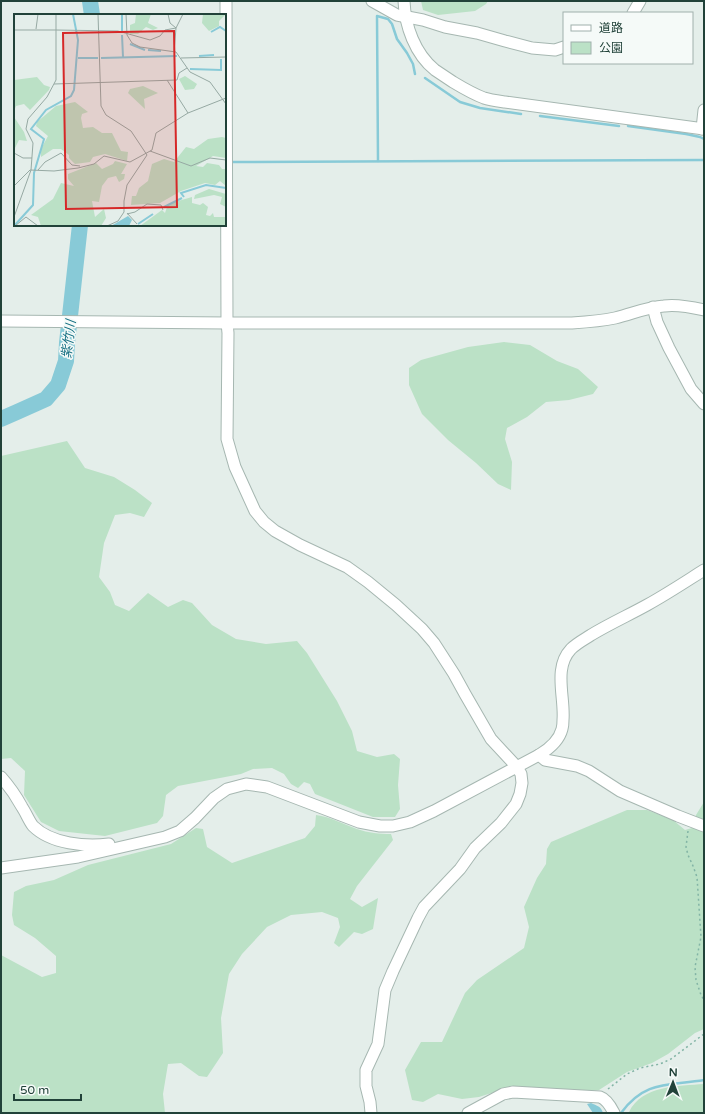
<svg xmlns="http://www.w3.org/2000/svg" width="705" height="1114" viewBox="0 0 705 1114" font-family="'Varela Round','Noto Sans JP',sans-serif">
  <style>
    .green { fill: #bbe1c6 }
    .water { fill: #88cad7 }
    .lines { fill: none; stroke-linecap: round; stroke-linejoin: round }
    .stream { stroke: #88cad7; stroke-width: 2.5 }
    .river { stroke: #88cad7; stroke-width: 16 }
    .minor-casing { stroke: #a6b7b1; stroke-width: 13 }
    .path { stroke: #82b4a5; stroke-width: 1.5; stroke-dasharray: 2 3; stroke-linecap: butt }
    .minor { stroke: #fff; stroke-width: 11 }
    .labels { text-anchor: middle; stroke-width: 3; stroke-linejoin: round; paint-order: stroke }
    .water-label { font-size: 13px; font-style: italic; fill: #167083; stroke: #f5faf8 }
    .inset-river { fill: none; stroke: #88cad7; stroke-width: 2 }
    .inset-road { fill: none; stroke: #96a9a3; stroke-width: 1 }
    .view { fill: #d62828; fill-opacity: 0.15; stroke: #d62828; stroke-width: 2 }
    .inset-edge { fill: none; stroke: #214239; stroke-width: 2 }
  </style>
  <rect width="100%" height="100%" fill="#e4eeea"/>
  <!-- green -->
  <g class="green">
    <path d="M421 1H488L486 4 475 11 438 15 423 10Z"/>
    <path d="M504 342 530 345 557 361 578 369 598 387 593 394 569 400 546 402 527 417 507 428 505 439 512 462 511 490 498 484 476 463 448 440 422 414 409 385V368L421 360 468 347Z"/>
    <path d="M67 441 85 468 114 477 135 490 152 503 144 517 130 513 115 515 104 543 99 577 110 592 115 605 129 611 148 593 168 607 183 600 192 603 212 625 236 639 266 644 297 641 307 653 337 701 352 731 357 751 377 757 394 754 400 759 398 785 400 809 395 817H373L315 794 310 784 304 782 298 788 291 784 284 774 272 768 253 769 241 774 178 786 166 795 163 816 157 823 105 836 59 831 41 822 24 795 25 771 11 758 1 759V456Z"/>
    <path d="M704 802V1029L695 1033 668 1054 652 1063 627 1072 599 1090 586 1091 538 1088H507L479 1097 462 1099 438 1094 423 1102 412 1100 405 1070 421 1042H442L465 993 477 980 524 948 529 927 524 907 537 878 546 864 547 849 551 842 627 810H647L673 820 685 830 692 828 696 815Z"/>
    <path d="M316 815C331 817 343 824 357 829 368 833 380 834 391 834L393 840 357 886 350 899 362 907 378 898 373 929 362 934 354 932 339 947 334 943 340 927 338 918 322 912 291 915 267 927 242 954 229 974 221 1018 223 1053 207 1077 199 1076 181 1063 168 1064 163 1094 165 1113H1V955L42 977 56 973V956L35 938 14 925 12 915 14 892 26 886 54 880 88 865 171 844 196 828 203 829 207 847 232 863 305 838 315 826Z"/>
    <path d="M704 1084V1113H631L629 1112C642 1085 679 1086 704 1084Z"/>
  </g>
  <!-- water -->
  <path class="water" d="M591 1103C597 1106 601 1106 603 1113H593L587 1104Z"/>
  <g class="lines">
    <!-- stream -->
    <g class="stream">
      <path d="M425 78 460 102 480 108 521 114"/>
      <path d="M540 116 619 126"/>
      <path d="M628 126 686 134 700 137 704 139"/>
      <path d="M378 161 377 16 388 19 392 24 397 39 407 53 413 64 415 74"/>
      <path d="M233 162 704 160"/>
      <path d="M621 1113C645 1080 668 1086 704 1080"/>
    </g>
    <!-- river -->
    <g class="river">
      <path d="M90 1 92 15"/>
      <path d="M1 419 17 412 46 399 58 385 66 361 67 343 80 225"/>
    </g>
    <!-- minor casing -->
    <g class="minor-casing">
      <g id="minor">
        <path d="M226 1 227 323 228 333 227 439 235 467 255 511 264 522 275 531 300 545 347 567 368 582 396 605 422 629 434 643 454 674 465 694 491 739 517 767 521 774 522 783 520 794 516 804 501 823 475 848 460 869 424 907 418 918 393 971 385 990 378 1044 366 1070V1086L370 1102 371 1113"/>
        <path d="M372 1 397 15 423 20 445 27 477 33 505 41 532 48 555 50 564 47"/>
        <path d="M404 1C405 26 415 54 435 70 441 74 447 78 453 82 463 88 473 94 484 98 490 100 498 101 505 102L704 129"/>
        <path d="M633 13 640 1"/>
        <path d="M702 129 704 110"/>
        <path d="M653 307 657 322 669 348 691 389 704 404"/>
        <path d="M1 321 227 323H572C587 322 601 321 615 318 632 314 647 307 664 306 677 304 691 307 704 310"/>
        <path d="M539 755 545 760 577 766 589 771 620 791 678 816 704 826"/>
        <path d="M1 777C9 786 16 796 22 807 26 813 29 821 33 826 51 844 86 847 109 844"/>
        <path d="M1 868 78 857 165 837 180 831 195 818 214 798 227 789 246 784 267 787 359 822 380 826H393L410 822 434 811 539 755C549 749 559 741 562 729 563 726 563 722 563 720 565 697 553 668 571 649 577 643 585 639 591 635 609 624 629 615 647 605 667 594 685 582 704 570"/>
        <path d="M468 1113 503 1094 513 1092 600 1097C606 1099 611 1107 614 1113"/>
      </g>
    </g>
    <!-- path -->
    <g class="path">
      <path d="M688 831 686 847 688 855 693 866 697 877 701 937 695 967 696 980 701 995 704 1000"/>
      <path d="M608 1089 627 1074 640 1068 660 1064 671 1059 704 1034"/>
    </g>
    <!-- minor -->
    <use href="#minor" class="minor"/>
  </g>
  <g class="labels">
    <!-- water labels -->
    <g class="water-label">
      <text transform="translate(68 339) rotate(-83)" y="5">紫竹川</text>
    </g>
  </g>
  <!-- overview -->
  <g transform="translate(14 14)">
    <rect width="212" height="212" fill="#e4eeea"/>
    <path d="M122 0H137L134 9 144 14 139 16 132 13 124 20H116V11L121 9ZM189 0H212L205 7V12L195 17 188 9ZM171 62 183 70 180 75 171 76 165 65ZM23 63 30 71 36 73 35 76 16 96 10 90 2 92 0 97V66ZM129 72 144 79 130 85 131 95 114 79 116 75ZM61 88 74 98 68 100 67 104 69 114 79 113 88 119H98L107 137 114 138 113 147 91 140 79 143 76 148 61 150 55 144V141L47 135H39L27 143V135L34 122 22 112 23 108 42 92ZM0 103 10 118 13 127 5 126 1 134ZM208 123 212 124V144L199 142 182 152 189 153 193 149 205 151 208 155H212V172L206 167 201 171 191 169 167 177 146 189 117 191 118 182H122L125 174 134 167 138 150 150 145 160 148 172 133 180 135 194 125ZM101 147 113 150 107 160H111L110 165 105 168 102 162 94 164 88 172 85 188 78 187 81 203 90 195 92 204 87 212H27L24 203 17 201 39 185 47 169 60 172 54 165V160L82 149 88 155 99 150ZM195 175 212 180V193L206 190 208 183 200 181 180 185 181 181ZM178 183V189L186 191 189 189 194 193 192 201 196 202 199 199 200 203H212V212H126L148 196 151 199 154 190Z" fill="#bbe1c6"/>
    <path d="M114 202 118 206 115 212H97Z" fill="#88cad7"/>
    <path class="inset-river" d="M108 0V18M197 18 206 13 212 17M108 21 109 43M116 30 131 36M134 36 147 37M185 42 200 41M64 44H84M87 44 163 42M176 55 207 56V45M170 183 167 179 192 171 212 174M150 193 168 184M124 210 139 200M0 212 19 191 20 159 30 125 17 115 32 96 57 82 60 76 64 26 59 0"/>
    <path class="inset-road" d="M84 0 87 92 92 101 117 117 133 141 113 171 110 187V198L104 207 93 212M112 0 113 21 118 29 126 33 162 38 176 58 196 68 212 90M154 0 156 9 162 14M22 15 24 0M0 16H42M42 16 104 17 136 26 146 22 151 16 162 14M160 38 162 14 169 0M167 44 212 43M153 66 174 99M40 70 163 66 165 59 173 54M136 137 177 152 196 144 212 146M0 139 9 144H18M24 156 31 148 47 139 58 151 66 152M0 172 16 156 40 157 64 154 80 150 90 142 116 148 138 136 142 119 174 99 212 84M113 199 123 210M113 200 121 198 133 190 147 191 149 196M0 203 17 156 19 129 12 115 14 105 33 83 42 66V0M1 212 12 203 24 212"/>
    <path class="view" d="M160 17 163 193 52 195 49 19Z"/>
    <rect width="212" height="212" class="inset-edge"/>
  </g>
  <!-- border -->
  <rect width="705" height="1114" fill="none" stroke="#214239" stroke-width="4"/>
  <!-- legend -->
  <rect x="563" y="12" width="130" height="52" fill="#f5faf8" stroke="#a0b0ac"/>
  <rect x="571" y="25" width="20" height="6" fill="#ffffff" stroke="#a0b0ac"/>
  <text x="599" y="32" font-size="12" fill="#214239">道路</text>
  <rect x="571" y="42" width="20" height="12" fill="#bbe1c6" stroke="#a0b0ac"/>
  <text x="599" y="52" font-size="12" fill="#214239">公園</text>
  <!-- north arrow -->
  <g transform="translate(673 1082) rotate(1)" stroke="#f5faf8" stroke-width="3" paint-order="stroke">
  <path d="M0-3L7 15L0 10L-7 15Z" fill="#214239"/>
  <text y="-6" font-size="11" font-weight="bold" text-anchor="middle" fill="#214239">N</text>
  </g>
  <!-- scale -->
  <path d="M14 1094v6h67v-6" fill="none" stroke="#214239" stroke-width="2"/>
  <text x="20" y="1094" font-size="12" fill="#214239" stroke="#f5faf8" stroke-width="3" paint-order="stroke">50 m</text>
</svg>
